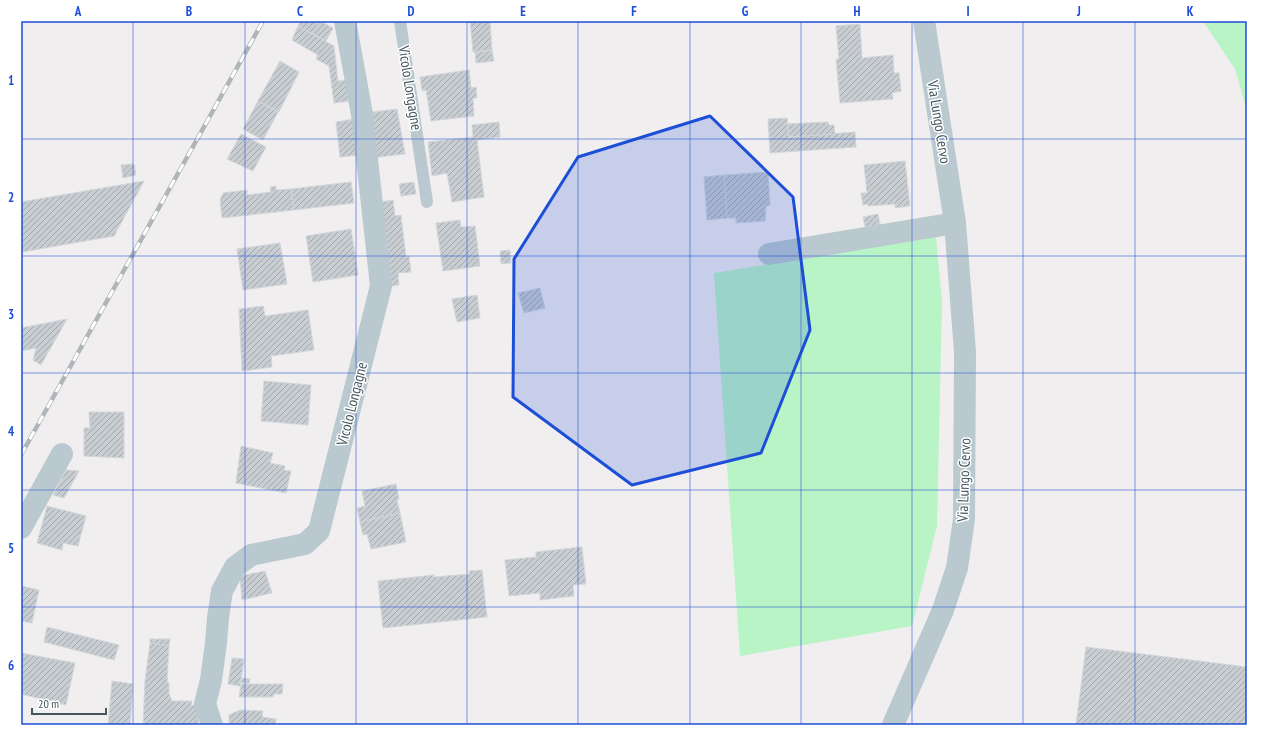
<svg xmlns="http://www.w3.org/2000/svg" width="1268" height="746" viewBox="0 0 1268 746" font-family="'PT Sans Narrow',sans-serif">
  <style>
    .green { fill: #b8f4c6 }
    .building { fill: url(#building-hatch); stroke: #d2d6db }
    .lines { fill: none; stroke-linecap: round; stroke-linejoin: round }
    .lane { stroke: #bac9cf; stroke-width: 12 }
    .street { stroke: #bac9cf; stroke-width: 22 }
    .rail-casing { stroke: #b0b5ba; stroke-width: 4.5 }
    .rail { stroke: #fff; stroke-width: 3; stroke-dasharray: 9; stroke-linecap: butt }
    .marked { fill: #1d4ed8; fill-opacity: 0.2; stroke: #1d4ed8; stroke-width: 3; stroke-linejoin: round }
    .grid { fill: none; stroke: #1d4ed8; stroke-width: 1; stroke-opacity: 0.55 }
    .labels { text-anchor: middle; stroke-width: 3; stroke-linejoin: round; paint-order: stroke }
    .street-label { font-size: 15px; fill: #44565e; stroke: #fff }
    .neatline { fill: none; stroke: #1d4ed8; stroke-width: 1.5 }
    .grid-label { font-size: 13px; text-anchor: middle; font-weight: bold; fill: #1d4ed8 }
  </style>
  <defs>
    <pattern id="building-hatch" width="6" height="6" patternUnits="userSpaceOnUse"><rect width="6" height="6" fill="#c8cdd2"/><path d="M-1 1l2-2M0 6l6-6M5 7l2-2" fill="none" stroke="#a4a9ae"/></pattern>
  </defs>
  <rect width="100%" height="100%" fill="#f1eeef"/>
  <!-- green -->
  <g class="green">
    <path d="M1203 21H1247V111L1235 69Z"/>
    <path d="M936 237 942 301 937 526 912 626 740 656 714 273Z"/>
  </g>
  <!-- building -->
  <g class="building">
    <path d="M301 21H320L313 34 298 26Z"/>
    <path d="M320 21 333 28 326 41 313 34Z"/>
    <path d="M470 21H490L492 50 473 52Z"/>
    <path d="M860 24 862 58 893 55 894 73H899L901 91 892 93 893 99 840 103 836 59H839L836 26Z"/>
    <path d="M298 26 334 46 338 81 347 80 350 101 334 103 329 66 316 59 318 55 292 40Z"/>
    <path d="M492 50 494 61 476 63 475 52Z"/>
    <path d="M280 61 299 72 279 112 258 101Z"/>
    <path d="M469 70 471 88 476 87 477 98H473L474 116 431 121 426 90 422 91 420 77Z"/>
    <path d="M258 101 278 112 263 140 243 129Z"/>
    <path d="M397 109 405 154 370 158 373 112Z"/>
    <path d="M787 118 789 137 855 132 856 147 770 153 768 119Z"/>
    <path d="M354 119 358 155 340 157 336 122Z"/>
    <path d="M499 122 500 137 477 140 484 197 452 202 447 173 432 176 428 142 473 137 472 125Z"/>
    <path d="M828 122 829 125H834L835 134 789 137 787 124Z"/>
    <path d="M241 134 266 147 253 171 227 159Z"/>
    <path d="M905 161 910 206 895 208V204L868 206 867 204 863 205 861 193H867L864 165Z"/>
    <path d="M134 164 136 175 123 178 121 165Z"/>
    <path d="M768 172 770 205 766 206 765 221 736 223V218H727L724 175Z"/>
    <path d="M724 175 727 218 707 220 704 177Z"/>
    <path d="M144 181 114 236 22 252 21 245V202Z"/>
    <path d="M351 182 354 203 294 210 291 189Z"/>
    <path d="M414 182 416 194 401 196 399 184Z"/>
    <path d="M276 186V190L291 189 294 210 222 218 220 200 223 193 247 190V195L271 192 270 187Z"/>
    <path d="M393 200 395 216 401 215 406 257 409 256 411 272 398 273 399 285 385 287 375 203Z"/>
    <path d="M878 214 880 225 865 227 863 217Z"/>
    <path d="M460 220 461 227 475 226 480 266 443 271 436 223Z"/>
    <path d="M351 229 358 275 313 282 306 236Z"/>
    <path d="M280 243 287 284 243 290 237 249Z"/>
    <path d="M510 250 511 263 501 264 500 251Z"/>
    <path d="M540 288 545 308 524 313 518 293Z"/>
    <path d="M477 295 480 318 457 322 452 299Z"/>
    <path d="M263 306 265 316 308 310 314 350 271 356 272 367 242 371 239 309Z"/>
    <path d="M67 319 41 365 33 360 36 348 21 351V328Z"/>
    <path d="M264 381 311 385 308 425 261 421Z"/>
    <path d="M89 412H124V458L84 456V428H90Z"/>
    <path d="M241 446 273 453 270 463 285 466 284 470 291 471 286 493 236 483Z"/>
    <path d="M66 470 79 471 64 498 53 495Z"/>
    <path d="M396 484 399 499 397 500 400 513 360 522 357 508 365 506 362 491Z"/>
    <path d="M47 506 86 516 78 546 63 543 62 550 37 543Z"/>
    <path d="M400 513 406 542 371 549 367 534 363 535 360 522Z"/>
    <path d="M582 547 586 584 573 585 574 596 540 600V593L509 596 505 560 536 557V552Z"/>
    <path d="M482 570 487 617 383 628 378 581 434 575V577L470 574 469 571Z"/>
    <path d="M265 571 272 593 242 600 240 576Z"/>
    <path d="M21 586 39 590 32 623 21 621Z"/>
    <path d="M47 627 119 645 114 660 44 642Z"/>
    <path d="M150 639H170L169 646 150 643Z"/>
    <path d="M150 643 169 646 167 682 169 683V694L172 701H192L191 705 199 706 198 725H143L145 681Z"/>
    <path d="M1086 647 1247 667V725H1076Z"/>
    <path d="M21 653 75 663 66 705 21 694Z"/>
    <path d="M232 658 244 659 240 686 228 684Z"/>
    <path d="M242 678 250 679 249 683H241Z"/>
    <path d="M112 681 133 684 130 725H108Z"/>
    <path d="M241 684H283L282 694H274L273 697H239Z"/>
    <path d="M240 710 263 711 262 717 276 719 275 725H229V715Z"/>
  </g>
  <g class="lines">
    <!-- lane -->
    <path class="lane" d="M400 21 427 202"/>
    <!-- street -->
    <g class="street">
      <path d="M769 254 955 223"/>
      <path d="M21 528 62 454"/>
      <path d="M212 725 205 704 211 680 216 643 218 618 222 591 235 567 251 555 305 544 319 531 381 286 362 114 345 21"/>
      <path d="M893 725 943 610 957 568 964 519 965 352 955 223 924 21"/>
    </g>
    <!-- rail casing -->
    <g class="rail-casing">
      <path id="rail" d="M21 455 263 21"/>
    </g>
    <!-- rail -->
    <use href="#rail" class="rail"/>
  </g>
  <!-- marked area -->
  <path class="marked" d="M710 116 793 197 810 330 761 453 632 485 513 397 514 259 578 157Z"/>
  <!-- grid -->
  <path class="grid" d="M133 21V725M245 21V725M356 21V725M467 21V725M578 21V725M690 21V725M801 21V725M912 21V725M1023 21V725M1135 21V725M21 139H1247M21 256H1247M21 373H1247M21 490H1247M21 607H1247"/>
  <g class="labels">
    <!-- street labels -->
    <g class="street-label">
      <text transform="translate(410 88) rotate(81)" y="5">Vicolo Longagne</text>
      <text transform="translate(939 122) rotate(81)" y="5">Via Lungo Cervo</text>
      <text transform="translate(352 404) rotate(-76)" y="5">Vicolo Longagne</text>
      <text transform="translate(964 480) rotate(-88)" y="5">Via Lungo Cervo</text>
    </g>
  </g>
  <!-- border -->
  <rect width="1268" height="746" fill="none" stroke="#ffffff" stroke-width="44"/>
  <!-- scale -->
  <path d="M32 708v6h74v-6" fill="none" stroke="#44565e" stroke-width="2"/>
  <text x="38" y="708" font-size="12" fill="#44565e" stroke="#ffffff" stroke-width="3" paint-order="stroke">20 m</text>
  <rect x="22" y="22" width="1224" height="702" class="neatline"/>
  <g class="grid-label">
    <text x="78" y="16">A</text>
    <text x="189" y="16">B</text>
    <text x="300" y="16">C</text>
    <text x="411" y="16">D</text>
    <text x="523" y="16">E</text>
    <text x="634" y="16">F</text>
    <text x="745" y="16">G</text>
    <text x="857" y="16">H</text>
    <text x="968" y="16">I</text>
    <text x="1079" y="16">J</text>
    <text x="1190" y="16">K</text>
    <text x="11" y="85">1</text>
    <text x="11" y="202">2</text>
    <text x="11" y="319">3</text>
    <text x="11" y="436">4</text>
    <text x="11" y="553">5</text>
    <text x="11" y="670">6</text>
  </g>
</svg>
